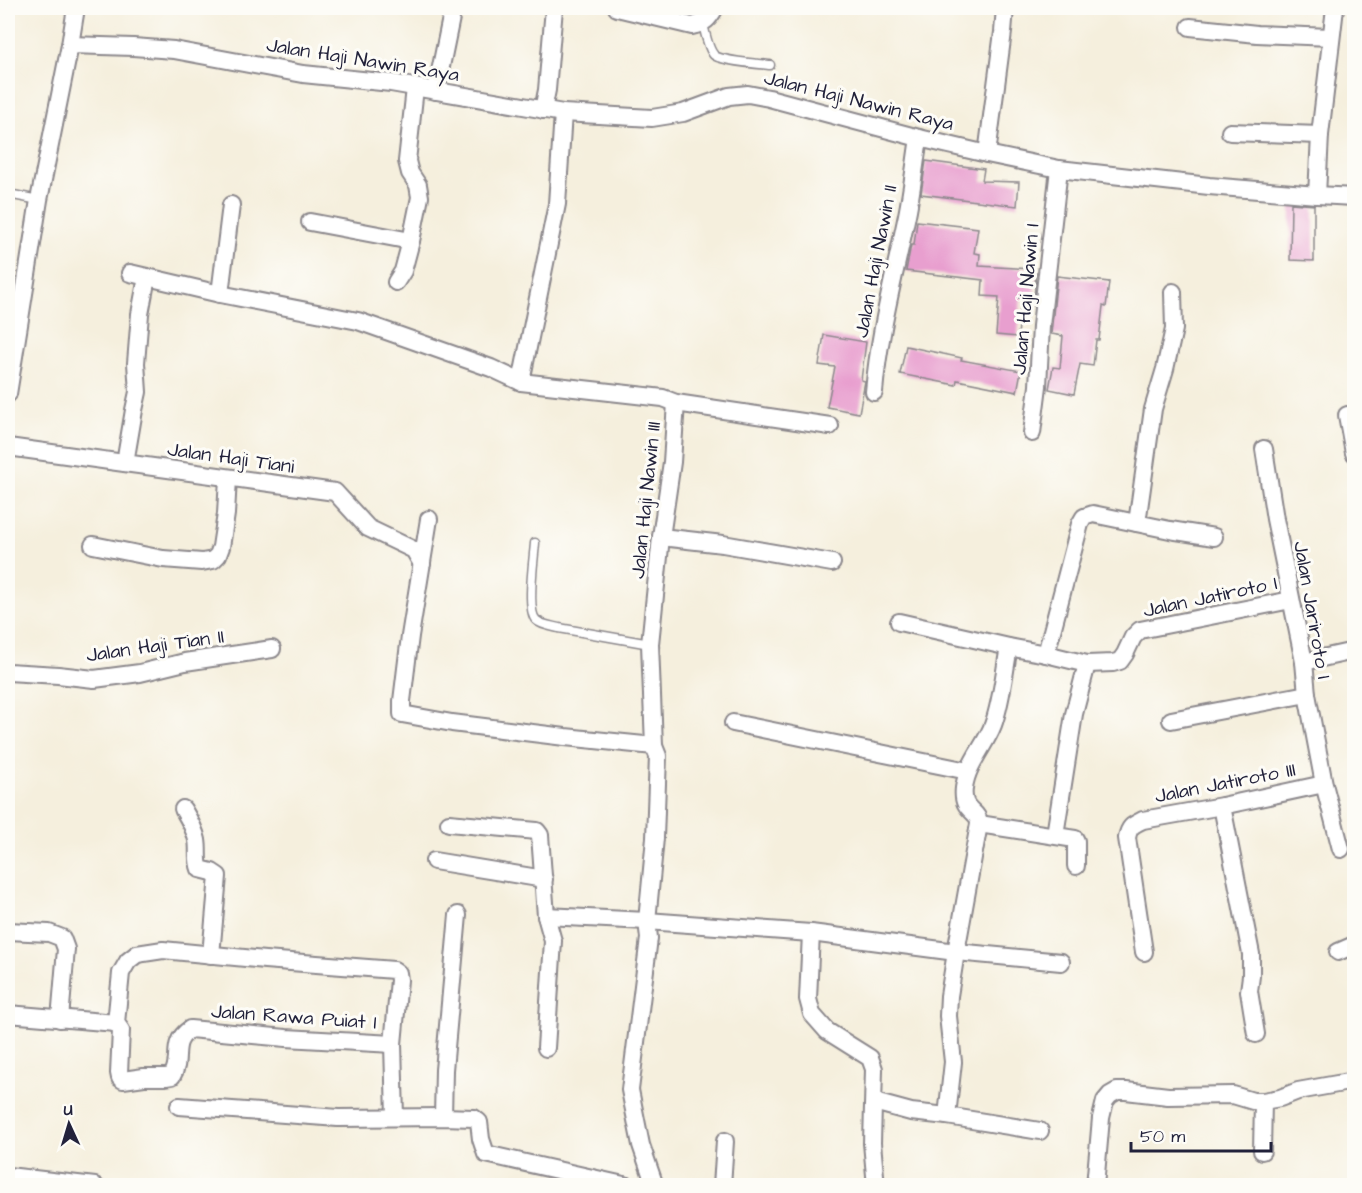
<svg xmlns="http://www.w3.org/2000/svg" width="1362" height="1193" viewBox="0 0 1362 1193" font-family="'Architects Daughter',sans-serif">
  <style>
    .building { fill: #e89fcf }
    .lines { fill: none; stroke-linecap: round; stroke-linejoin: round }
    .lane-casing { stroke: #8c888c; stroke-width: 11 }
    .street-casing { stroke: #8c888c; stroke-width: 20 }
    .lane { stroke: #fff; stroke-width: 8 }
    .street { stroke: #fff; stroke-width: 16 }
    .labels { text-anchor: middle; stroke-width: 6; stroke-linejoin: round; paint-order: stroke }
    .street-label { font-size: 20px; fill: #22223b; stroke: #fdfcf7 }
  </style>
  <rect width="100%" height="100%" fill="#fdfcf7"/>
  <filter id="ink" filterUnits="userSpaceOnUse"><feTurbulence type="fractalNoise" baseFrequency=".0167" numOctaves="2"/><feDisplacementMap in="SourceGraphic" scale="12" xChannelSelector="R" yChannelSelector="G"/><feConvolveMatrix kernelMatrix="1 2 1 2 8 2 1 2 1" color-interpolation-filters="sRGB"/></filter>
  <filter id="wash" filterUnits="userSpaceOnUse"><feTurbulence type="fractalNoise" baseFrequency=".008" numOctaves="4" result="noise"/><feDisplacementMap in="SourceGraphic" scale="24" xChannelSelector="R" yChannelSelector="G"/><feGaussianBlur stdDeviation="1.35" result="paint"/><feColorMatrix in="noise" values="0 0 0 0 0 0 0 0 0 0 0 0 0 0 0 0 0 1.4 0 .05"/><feComposite in="paint" operator="in"/></filter>
  <g filter="url(#wash)">
    <rect width="100%" height="100%" fill="#f5efdd"/>
    <g id="blocks">
      <!-- building -->
      <g class="building">
        <path d="M926 161 984 169 982 181 1019 182 1017 206 921 194Z"/>
        <path d="M1291 203 1314 205V261L1290 260Z"/>
        <path d="M917 221 978 228 974 253 980 254 979 266 1034 269V273H1036L1034 299 1021 298 1018 337 996 335 999 297 982 296 983 280 906 271 911 245H914Z"/>
        <path d="M1057 276 1109 282 1106 307 1103 306 1099 340H1096L1093 366 1080 364 1074 394 1049 389 1053 367 1060 368 1063 336 1051 334Z"/>
        <path d="M824 335 866 342 861 380 865 381 859 413 827 407 835 367 819 365Z"/>
        <path d="M906 346 962 358 961 360 1021 371 1017 392 957 380 956 385 900 374Z"/>
      </g>
    </g>
  </g>
  <g filter="url(#ink)">
    <use href="#blocks" fill-opacity="0" stroke="#8c888c" stroke-width="1.5"/>
    <g class="lines">
      <!-- lane casing -->
      <g class="lane-casing">
        <g id="lane">
          <path d="M703 24C705 32 708 49 714 55 720 61 759 64 770 65"/>
          <path d="M8 194 39 200"/>
          <path d="M535 543C534 558 526 610 536 620 541 625 551 626 559 628L650 644"/>
        </g>
      </g>
      <!-- street casing -->
      <g class="street-casing">
        <g id="street">
          <path d="M617 8 692 26C705 23 709 19 715 8"/>
          <path d="M1190 27 1257 34 1331 37"/>
          <path d="M70 45 133 47 174 50 303 74 391 83 563 113 652 118 683 113 729 96 748 94 769 98 919 138 987 154 1059 169 1209 186 1317 195 1354 197"/>
          <path d="M436 91 453 8"/>
          <path d="M543 110 547 90 554 8"/>
          <path d="M1230 132 1320 135"/>
          <path d="M987 154 1003 32 1005 8"/>
          <path d="M1317 195 1320 135 1335 8"/>
          <path d="M310 222 411 241"/>
          <path d="M130 273 220 294 358 321 491 368 521 382 663 398 676 403 830 426"/>
          <path d="M396 282 403 271 411 241 420 197 418 185 410 173 407 161 415 88"/>
          <path d="M220 294 231 205"/>
          <path d="M521 382 557 204 563 113"/>
          <path d="M874 392C879 332 895 274 907 215 912 190 915 164 919 138"/>
          <path d="M8 394 39 200 70 45 76 8"/>
          <path d="M1347 415 1354 453"/>
          <path d="M1032 433 1038 386 1041 326 1059 169"/>
          <path d="M8 447 335 492 368 528 414 550 422 564"/>
          <path d="M1264 449 1275 519 1304 662 1307 694 1324 784 1341 849"/>
          <path d="M125 463 134 410 138 392 136 363 140 314 147 277"/>
          <path d="M429 519 410 636 402 701V714L452 723 565 737 654 746"/>
          <path d="M1137 523 1153 409 1165 369 1174 329 1173 292"/>
          <path d="M661 537 723 544 832 563"/>
          <path d="M93 545 163 559 202 562 213 560 218 555 221 547 226 514 228 478"/>
          <path d="M899 622 1009 647 1046 654 1087 664 1113 663 1120 661 1125 654 1133 637 1140 630 1291 600"/>
          <path d="M1046 654 1080 524 1084 517 1093 514 1170 530 1214 537"/>
          <path d="M1304 662 1354 651"/>
          <path d="M8 672 58 675 94 679 140 673 185 662 272 649"/>
          <path d="M1171 720 1307 694"/>
          <path d="M733 723 968 771"/>
          <path d="M1222 806 1251 954V976L1249 991 1256 1034"/>
          <path d="M183 809C189 819 195 830 197 840 199 851 196 859 200 869L212 872 218 876 211 955"/>
          <path d="M449 823 537 831 540 835 546 916 553 941 546 1048"/>
          <path d="M979 824 1075 839 1076 841V866"/>
          <path d="M1055 835 1074 714 1087 664"/>
          <path d="M434 861 544 879"/>
          <path d="M546 916 647 921 811 933 956 952 1061 962"/>
          <path d="M8 931 49 933 62 938 66 949 60 1019"/>
          <path d="M811 933 808 999 812 1014 827 1031 870 1058 874 1069 872 1143 876 1186"/>
          <path d="M1144 952 1127 838C1129 826 1133 825 1143 820L1222 806 1324 784"/>
          <path d="M1338 952 1354 945"/>
          <path d="M8 1014 116 1023 121 973 128 961 137 954 163 950 265 960 394 970 398 973 399 980 393 1044"/>
          <path d="M116 1023 121 1030 119 1073 120 1078 123 1080 144 1077H166L172 1076C183 1058 169 1044 190 1029L286 1038 393 1044 395 1117"/>
          <path d="M874 1102 911 1112 947 1116 1040 1131"/>
          <path d="M179 1106 338 1118 443 1117 474 1118 479 1122 481 1139 486 1154 628 1186"/>
          <path d="M947 1116 953 1062 948 1016 949 996 956 952 979 824C979 809 961 813 964 788 967 764 985 746 993 725 1002 700 1004 673 1009 647"/>
          <path d="M443 1117 444 1070 458 915"/>
          <path d="M1262 1151 1263 1101"/>
          <path d="M8 1176 95 1186"/>
          <path d="M655 1186 641 1145 630 1090 649 938 647 921 655 838 658 756 654 746 650 644 661 537 672 462 676 403"/>
          <path d="M722 1186 725 1141"/>
          <path d="M1095 1186 1101 1118 1105 1101 1110 1095 1117 1091H1126L1168 1096 1233 1095 1253 1101H1263L1280 1098 1298 1091 1354 1081"/>
        </g>
      </g>
      <!-- lane -->
      <use href="#lane" class="lane"/>
      <!-- street -->
      <use href="#street" class="street"/>
    </g>
  </g>
  <g class="labels">
    <!-- street labels -->
    <g class="street-label">
      <text transform="translate(363 59) rotate(9)" y="7">Jalan Haji Nawin Raya</text>
      <text transform="translate(859 100) rotate(14)" y="7">Jalan Haji Nawin Raya</text>
      <text transform="translate(875 261) rotate(-79)" y="7">Jalan Haji Nawin II</text>
      <text transform="translate(1025 299) rotate(-85)" y="7">Jalan Haji Nawin I</text>
      <text transform="translate(231 457) rotate(8)" y="7">Jalan Haji Tiani</text>
      <text transform="translate(645 500) rotate(-84)" y="7">Jalan Haji Nawin III</text>
      <text transform="translate(1210 596) rotate(-12)" y="7">Jalan Jatiroto I</text>
      <text transform="translate(1313 610) rotate(80)" y="7">Jalan Jariroto I</text>
      <text transform="translate(155 645) rotate(-8)" y="7">Jalan Haji Tian II</text>
      <text transform="translate(1225 782) rotate(-11)" y="7">Jalan Jatiroto III</text>
      <text transform="translate(294 1016) rotate(4)" y="7">Jalan Rawa Puiat I</text>
    </g>
  </g>
  <!-- margin -->
  <rect width="1362" height="1193" fill="none" stroke="#fdfcf7" stroke-width="30"/>
  <!-- north arrow -->
  <g transform="translate(69 1124) rotate(356)" stroke="#fdfcf7" stroke-width="4.5" paint-order="stroke">
  <path d="M0-4.5L10 22L0 15L-10 22Z" fill="#22223b"/>
  <text y="-9" font-size="16" font-weight="bold" text-anchor="middle" fill="#22223b">U</text>
  </g>
  <!-- scale -->
  <path d="M1131 1142v9h140v-9" fill="none" stroke="#22223b" stroke-width="3"/>
  <text x="1140" y="1142" font-size="18" fill="#22223b" stroke="#fdfcf7" stroke-width="4.5" paint-order="stroke">50 m</text>
</svg>
